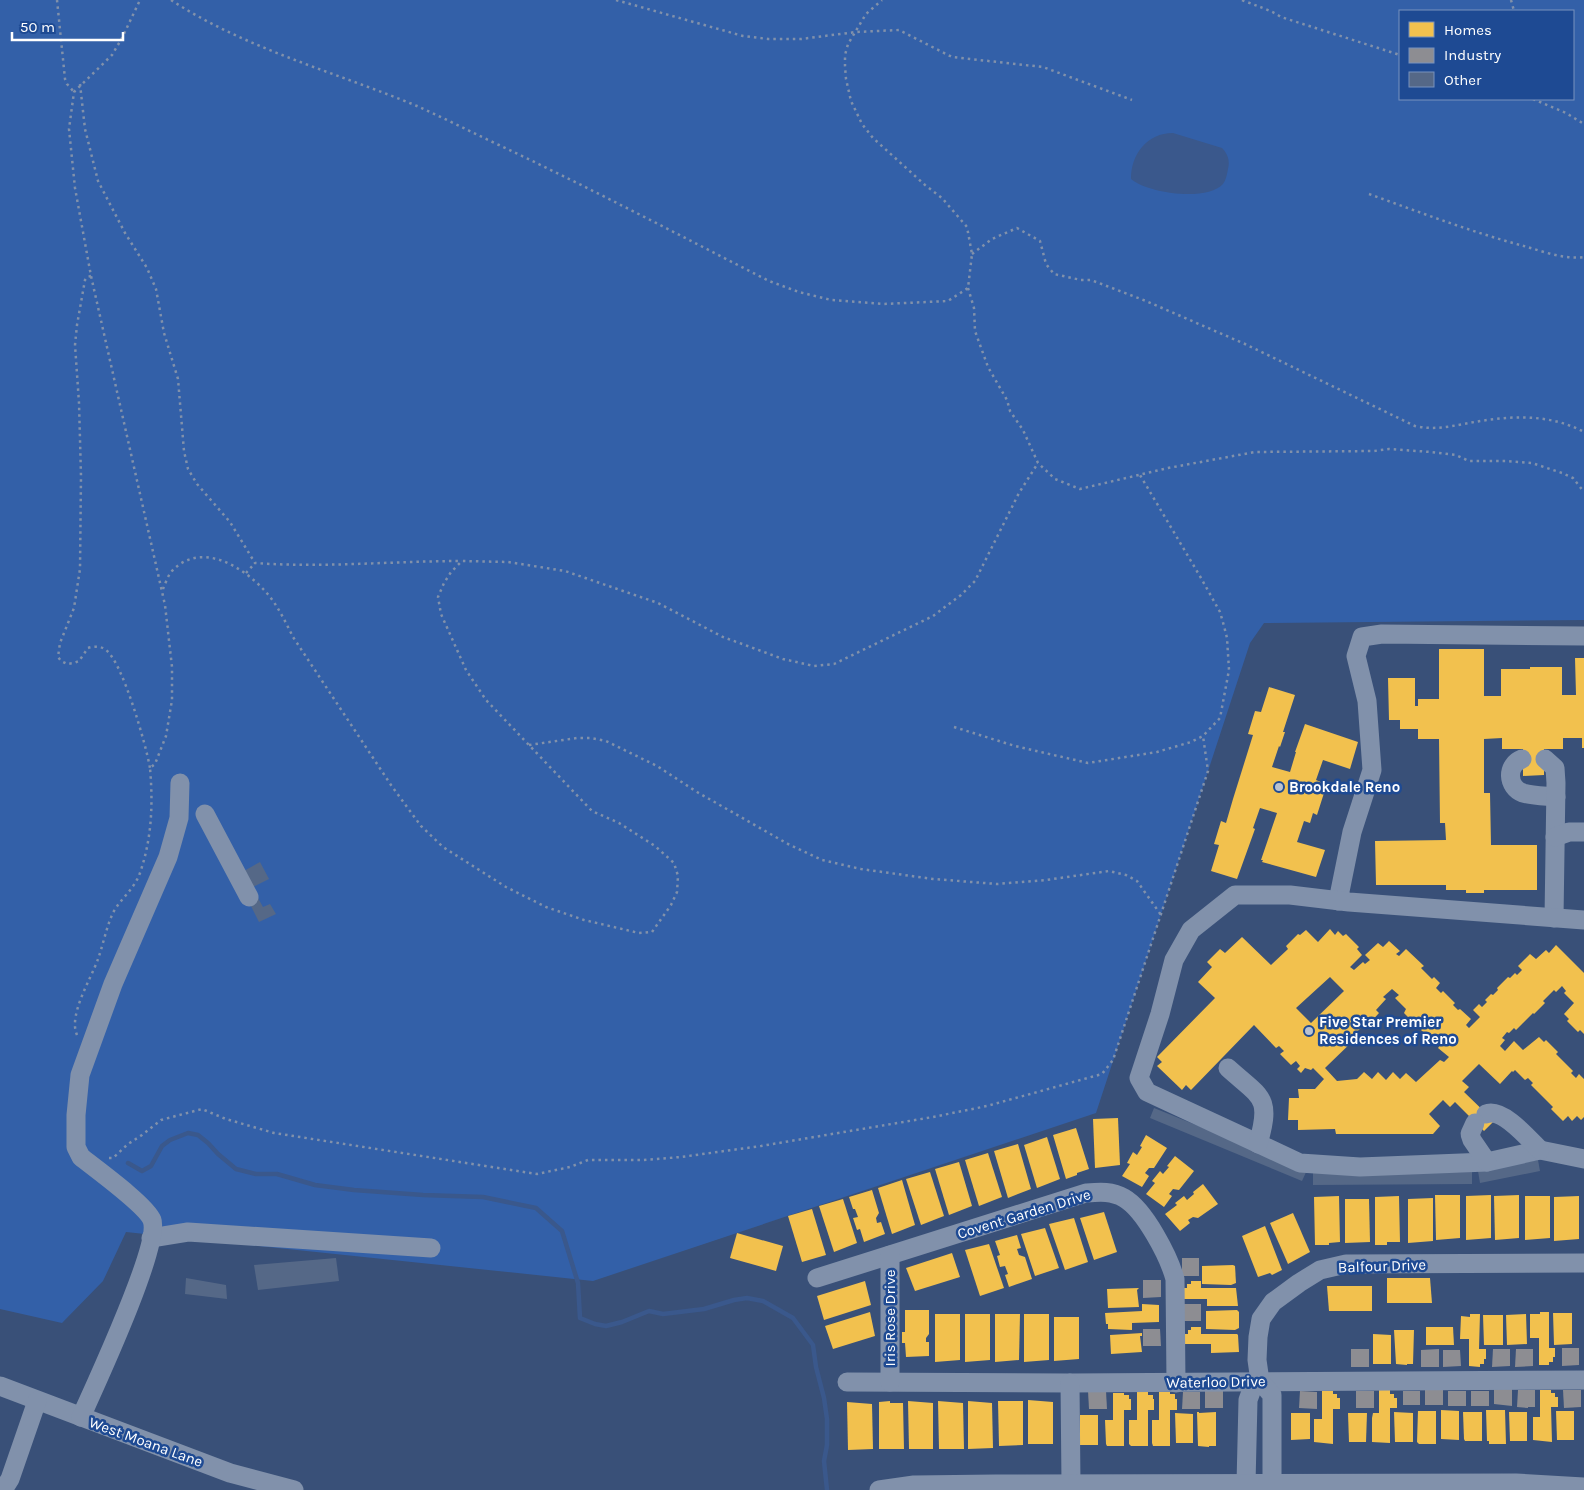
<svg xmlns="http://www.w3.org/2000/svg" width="1584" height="1490" viewBox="0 0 1584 1490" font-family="Karla,sans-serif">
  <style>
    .green { fill: #3360a8; fill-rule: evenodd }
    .water { fill: #3a588c }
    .homes { fill: #f2c14e; fill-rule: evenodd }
    .industry { fill: #8d8d92 }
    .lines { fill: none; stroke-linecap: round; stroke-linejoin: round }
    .stream { stroke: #3a588c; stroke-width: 4.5 }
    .building { fill: #556887 }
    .path { stroke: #8191ab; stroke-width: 2.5; stroke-dasharray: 2.5 4; stroke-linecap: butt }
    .minor { stroke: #8191ab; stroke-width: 19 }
    .poi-dot { fill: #bac2d0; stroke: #1e4a93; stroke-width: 2 }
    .labels { text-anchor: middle; stroke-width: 5; stroke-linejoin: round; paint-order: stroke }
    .poi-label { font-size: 15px; font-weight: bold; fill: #fff; stroke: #1e4a93; text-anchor: start }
    .street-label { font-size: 15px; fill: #fff; stroke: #1e4a93 }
  </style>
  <rect width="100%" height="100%" fill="#395078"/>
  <!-- green -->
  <path class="green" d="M0 0H1584V620L1264 623 1250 643 1096 1113 593 1281 126 1232 103 1281 62 1323 0 1309ZM1400 11H1573V99H1400Z"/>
  <!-- water -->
  <path class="water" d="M1173 133 1222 148C1228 154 1230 161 1228 169 1227 174 1226 180 1223 184 1207 202 1147 193 1131 179 1131 154 1147 133 1173 133Z"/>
  <!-- homes -->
  <g class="homes">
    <path d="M1439 649H1484V696H1501V669H1530V667H1562V695H1576L1575 658H1584V748H1582V738H1563V749H1544V775L1523 776V749H1502V738L1484 739V793H1490L1491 845H1537V890H1484V893H1466V890H1446V885H1376L1375 841 1446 840 1445 823H1440L1439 739H1418V729H1400V720H1389L1388 678H1415V706H1418V699H1439Z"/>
    <path d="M1269 687 1295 695 1283 732H1285L1280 747 1279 746 1272 767 1290 772 1296 752H1295L1305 724 1358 742 1350 769 1323 760 1316 780 1323 783 1320 792 1324 793 1317 815 1313 813 1310 823 1304 821 1297 842 1325 850 1316 877 1262 862 1263 860H1261L1277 813 1260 808 1253 828 1255 829 1237 879 1211 871 1219 845 1214 844 1221 821 1226 823 1233 799 1253 735 1248 734 1255 711 1261 712Z"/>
    <path d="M1330 929 1335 935 1338 931 1343 936 1346 934 1359 947 1357 949 1362 955 1350 967 1354 970 1363 962 1365 964 1370 960 1365 955 1378 943 1383 947 1389 941 1400 951 1396 954 1399 956 1406 949 1424 966 1421 968 1432 979 1434 977 1440 983 1436 988 1441 993 1443 991 1455 1003 1453 1005 1458 1010 1460 1009 1471 1019 1466 1025 1469 1028 1480 1017 1473 1010 1479 1004 1482 1007 1487 1002 1485 1000 1491 994 1493 995 1498 990 1497 988 1508 977 1510 978 1515 973 1517 975 1522 970 1518 966 1530 954 1536 959 1546 950 1549 953 1556 945 1584 973V1034L1580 1030 1578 1032 1567 1021 1569 1019 1564 1014 1574 1003 1564 993 1566 991 1562 986 1556 992 1554 990 1543 1001 1545 1003 1534 1014 1533 1013 1516 1030 1514 1028 1509 1033 1507 1032 1502 1038 1505 1040 1500 1046 1505 1051 1514 1041 1523 1050 1539 1037 1544 1042 1546 1040 1558 1052 1556 1054 1573 1071 1571 1073 1576 1078 1579 1074 1584 1079V1117L1581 1120 1577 1116 1572 1121 1568 1116 1563 1121 1551 1109 1553 1107 1531 1085 1533 1083 1528 1078 1525 1080 1515 1070 1513 1072 1512 1071 1500 1084 1479 1064 1462 1081 1469 1087 1464 1092 1494 1121 1484 1131 1455 1102 1450 1107 1443 1100 1429 1114 1440 1126 1433 1134H1336L1335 1129 1298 1130V1120H1288L1289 1098H1299L1298 1089H1315L1324 1079 1313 1068 1311 1070 1305 1068 1301 1073 1297 1069 1300 1066 1296 1061 1291 1065 1280 1054 1284 1051 1279 1046 1276 1048 1254 1025 1191 1090 1186 1085 1182 1090 1157 1066 1162 1062 1157 1057 1215 998 1198 982 1212 967 1207 962 1220 949 1225 953 1242 937 1271 965 1288 949 1286 946 1298 934 1300 935 1306 930 1318 942ZM1330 977 1344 991 1311 1023 1296 1008ZM1392 989 1399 995 1395 998 1406 1009 1404 1013 1416 1025 1421 1020 1426 1024 1421 1030 1434 1042 1436 1039 1441 1044 1438 1048 1449 1057 1444 1062 1440 1060 1416 1082 1406 1073 1400 1079 1393 1072 1386 1080 1378 1072 1372 1079 1364 1072 1357 1079 1337 1081 1325 1068 1358 1036 1356 1033 1366 1022 1369 1024 1379 1013 1376 1010 1386 999 1383 997Z"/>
    <path d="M1118 1118 1120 1165 1095 1168 1093 1119Z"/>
    <path d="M1076 1128 1089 1169 1077 1173V1175L1066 1179 1053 1135Z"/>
    <path d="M1146 1135 1167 1148 1154 1168H1149L1145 1173 1149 1176 1142 1187 1122 1176 1130 1164 1127 1163 1133 1152 1137 1155 1142 1147 1140 1146Z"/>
    <path d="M1047 1137 1060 1179 1037 1188 1024 1145Z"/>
    <path d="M1018 1144 1031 1189 1008 1198 994 1151Z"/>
    <path d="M988 1153 1002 1197 979 1206 965 1160Z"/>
    <path d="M1175 1156 1194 1171 1179 1190 1173 1189 1169 1194 1172 1196 1164 1207 1146 1194 1155 1183 1152 1181 1160 1171 1163 1174 1169 1167 1167 1166Z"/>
    <path d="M959 1162 972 1206 949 1215 935 1169Z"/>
    <path d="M930 1172 944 1216 921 1225 906 1179Z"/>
    <path d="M902 1180 915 1225 892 1234 878 1188Z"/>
    <path d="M1203 1184 1218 1204 1198 1218 1193 1217 1188 1220 1190 1223 1180 1231 1165 1214 1177 1205 1175 1203 1184 1196 1187 1200 1194 1194 1193 1192Z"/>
    <path d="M872 1190 879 1213 876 1218 877 1223 881 1222 885 1234 864 1242 860 1229 857 1230 853 1218 858 1217 855 1209H853L849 1197Z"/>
    <path d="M1435 1195H1460V1238L1436 1240Z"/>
    <path d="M1491 1195V1238L1466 1240V1196Z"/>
    <path d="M1519 1195V1238L1495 1240 1494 1196Z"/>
    <path d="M1339 1196 1340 1242 1329 1243V1245H1315L1314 1197Z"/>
    <path d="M1399 1196 1400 1242H1387V1245H1375V1197Z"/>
    <path d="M1525 1196H1550V1238L1525 1240Z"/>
    <path d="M1579 1196V1239L1554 1241V1197Z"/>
    <path d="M1433 1198V1241L1408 1243V1199Z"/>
    <path d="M843 1199 857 1243 834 1252 819 1206Z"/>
    <path d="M1345 1199H1369L1370 1242 1345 1243Z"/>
    <path d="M812 1209 826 1255 802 1262 788 1216Z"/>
    <path d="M1104 1212 1117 1252 1094 1260 1080 1218Z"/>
    <path d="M1293 1213 1310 1252 1288 1264 1270 1223Z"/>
    <path d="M1074 1218 1088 1262 1065 1270 1049 1224Z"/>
    <path d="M1265 1226 1282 1270 1272 1275 1270 1273 1258 1277 1242 1236Z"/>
    <path d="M1045 1228 1059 1268 1035 1276 1021 1234Z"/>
    <path d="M737 1233 783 1246 776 1271 730 1258Z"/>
    <path d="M1017 1235 1021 1248 1017 1249 1019 1255 1025 1257 1032 1279 1009 1287 1005 1275 1008 1274 1005 1266 1000 1267 997 1256 1000 1255 995 1241Z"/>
    <path d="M989 1244 1004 1288 980 1296 965 1250Z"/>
    <path d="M952 1253 960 1277 915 1291 906 1268Z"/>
    <path d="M1233 1265 1235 1266 1236 1283 1231 1285 1202 1284V1266Z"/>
    <path d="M1387 1278H1430L1432 1303H1387Z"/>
    <path d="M865 1281 871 1305 824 1320 817 1296Z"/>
    <path d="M1191 1281H1201V1288H1236L1238 1306H1207V1299H1184L1183 1288H1187V1284H1191Z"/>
    <path d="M1327 1286H1372V1311H1329Z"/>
    <path d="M1139 1288 1137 1290 1139 1307 1108 1308 1107 1289Z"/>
    <path d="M1142 1304 1159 1305V1322L1132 1323V1330L1108 1329V1324H1106L1105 1313 1142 1311Z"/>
    <path d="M905 1310H929V1334L926 1338V1342H929V1356L906 1357 905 1343H902V1332H905Z"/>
    <path d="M1237 1310 1239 1312V1328L1235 1330 1206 1329V1311Z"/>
    <path d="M870 1312 875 1336 833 1349 825 1326Z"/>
    <path d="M1540 1312H1549V1348H1555V1357H1553V1362H1549V1365H1539V1338H1530V1314H1540Z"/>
    <path d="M1553 1313H1572V1344L1554 1345Z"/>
    <path d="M935 1314H960V1360L935 1362Z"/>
    <path d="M965 1314H990V1360L965 1362Z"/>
    <path d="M995 1314H1020L1019 1360 995 1362Z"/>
    <path d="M1024 1314H1049V1360L1024 1362Z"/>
    <path d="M1470 1314H1480L1479 1349H1486V1359H1484V1364H1480V1367L1469 1366V1339H1460L1461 1316 1470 1317Z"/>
    <path d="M1526 1314 1527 1344 1507 1345 1506 1315Z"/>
    <path d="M1483 1315H1503V1345H1484Z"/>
    <path d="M1054 1317H1079V1359L1054 1361Z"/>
    <path d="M1191 1327H1201V1334H1237L1238 1335 1239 1352 1211 1353V1344H1184V1334H1188V1330H1191Z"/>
    <path d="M1426 1327H1453L1454 1345H1426Z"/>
    <path d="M1394 1330H1414L1413 1364H1407V1365L1396 1364Z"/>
    <path d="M1142 1333V1336H1140L1142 1352 1111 1354 1110 1335Z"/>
    <path d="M1373 1334 1391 1335V1364H1373Z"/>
    <path d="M1379 1390H1390V1394H1394V1398H1397V1408H1390V1443L1372 1442V1418L1373 1413H1379Z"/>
    <path d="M1540 1390H1551V1393H1555V1397H1558V1407H1551L1552 1442 1533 1440V1417H1540Z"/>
    <path d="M1322 1391H1333V1394H1337V1398H1340V1409H1333V1444L1314 1442V1419H1322Z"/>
    <path d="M1137 1392H1148V1395H1153V1399H1154V1410H1148V1446H1131L1129 1444V1420H1137Z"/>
    <path d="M1159 1392H1170V1394H1175V1399H1177V1410H1170V1446H1153L1152 1443V1420H1159Z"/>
    <path d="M1113 1393H1124V1395H1129V1399H1131V1410H1124V1446H1107L1106 1444 1105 1420H1113Z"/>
    <path d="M1028 1400 1053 1402V1444H1028Z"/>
    <path d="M890 1401V1403H903L904 1449H879V1402Z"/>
    <path d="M908 1401 933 1403V1449H909Z"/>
    <path d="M938 1401 963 1403 964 1449H939Z"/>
    <path d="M968 1401 992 1403 993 1448 968 1449Z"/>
    <path d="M998 1401H1023V1445L999 1446Z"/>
    <path d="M847 1402 872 1404 873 1449 848 1450Z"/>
    <path d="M1441 1410 1459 1411V1440L1441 1439Z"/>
    <path d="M1486 1410H1505L1506 1444H1489V1441H1487Z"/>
    <path d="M1418 1411H1436V1444H1419L1417 1442Z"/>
    <path d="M1556 1411H1574V1440H1557Z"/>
    <path d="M1197 1412H1199V1413L1216 1412V1446H1209V1447L1198 1446Z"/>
    <path d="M1394 1412 1413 1413V1442H1395Z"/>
    <path d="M1463 1412H1482V1441H1465L1464 1439Z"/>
    <path d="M1509 1412H1527V1441H1510Z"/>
    <path d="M1175 1413 1193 1414V1443H1176Z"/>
    <path d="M1291 1413H1310V1439L1291 1440Z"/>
    <path d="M1348 1413H1367L1366 1442H1349Z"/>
    <rect x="1080" y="1415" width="18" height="30"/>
  </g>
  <!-- industry -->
  <g class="industry">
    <rect x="1182" y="1258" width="17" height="18"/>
    <path d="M1143 1280H1161V1297L1143 1298Z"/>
    <rect x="1184" y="1304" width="17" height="17"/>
    <path d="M1143 1329H1160L1161 1346H1143Z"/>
    <path d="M1562 1348H1579V1365L1562 1366Z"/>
    <rect x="1351" y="1349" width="18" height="18"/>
    <path d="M1439 1349V1367H1421V1350Z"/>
    <path d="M1493 1349H1510V1366L1492 1367Z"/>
    <path d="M1516 1349H1533V1366L1515 1367Z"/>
    <path d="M1443 1350H1460L1461 1366 1443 1367Z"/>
    <path d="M1443 1389V1405H1425V1390Z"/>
    <path d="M1494 1389H1512V1406L1494 1404Z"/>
    <path d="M1205 1390 1223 1391V1408H1205Z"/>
    <path d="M1518 1390H1535V1407H1528V1408L1517 1407Z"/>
    <path d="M1563 1390H1581V1407L1564 1408Z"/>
    <path d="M1088 1391H1106L1107 1409H1089Z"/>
    <path d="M1300 1391 1317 1392V1409L1299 1408Z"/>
    <rect x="1356" y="1391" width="18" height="17"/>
    <rect x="1403" y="1391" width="17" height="14"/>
    <rect x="1448" y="1391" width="18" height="15"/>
    <rect x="1471" y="1391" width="18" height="15"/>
    <path d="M1183 1392H1200V1409H1182Z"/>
  </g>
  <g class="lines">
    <!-- stream -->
    <path class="stream" d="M128 1163 142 1171 151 1166 162 1146 170 1140 188 1133 198 1135 208 1143 218 1154 236 1169 256 1174H277L315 1185 354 1190 423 1195 483 1197 536 1208 562 1231 578 1283 580 1318 595 1324 606 1326 622 1322 649 1311 663 1314 704 1309 734 1300 747 1298 763 1301 793 1318 813 1345 816 1367 824 1398 827 1419V1445L824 1461 827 1490"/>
  </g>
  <!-- building -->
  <g class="building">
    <path d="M260 862 269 879 251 888 242 872Z"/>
    <path d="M258 898 263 907 270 904 276 914 259 922 249 902Z"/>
    <path d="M1154 1108 1307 1170 1302 1181 1150 1118Z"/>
    <path d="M1538 1160 1540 1171 1480 1183 1478 1171Z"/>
    <path d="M1472 1172V1184L1313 1185V1173Z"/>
    <path d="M336 1258 339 1281 258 1290 254 1265Z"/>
    <path d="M186 1278 226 1285 227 1299 185 1294Z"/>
  </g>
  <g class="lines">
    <!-- path -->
    <g class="path">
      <path d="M57 0 65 79 67 84 74 92"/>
      <path d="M171 0C246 49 335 72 417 106 444 118 471 132 499 145 590 188 679 235 769 281L799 292 831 300 884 304 948 301 968 288 972 254 967 227 942 198 925 185 873 138 862 124 851 101 846 79 845 66V55L848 44 866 14 882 0"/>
      <path d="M616 0 743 36 768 39H801L856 32 899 30 952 57 1043 67 1132 100"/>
      <path d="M1242 0C1256 6 1269 9 1281 17L1400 55"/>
      <path d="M1511 0 1514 11"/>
      <path d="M80 84 85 129 98 181 125 233 147 268 156 289 164 333 178 379 184 451 188 469 197 484 230 522 255 563C324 568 393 561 462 561"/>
      <path d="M1533 99 1566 113 1584 124"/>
      <path d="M1369 194C1419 212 1469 231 1520 245 1540 250 1562 260 1584 257"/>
      <path d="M972 254 992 239 1017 228 1040 241 1046 264 1054 274 1081 280H1091L1146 301 1245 344 1415 426C1432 430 1447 427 1464 424 1504 416 1547 412 1584 432"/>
      <path d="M91 276 87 277 85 280 77 325 75 345 79 403 81 476 80 569 74 608 60 643 58 657 61 661 67 664 74 663 79 661 88 648C94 646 101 646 106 650 123 663 146 745 150 768"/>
      <path d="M968 288 974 308 975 331 988 367 1007 400 1010 411 1023 430 1038 463 1055 479 1080 489 1168 468 1255 452 1374 451 1389 449 1431 452 1456 455 1469 461H1506L1532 463 1562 473 1573 478 1584 492"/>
      <path d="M246 573 255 563"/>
      <path d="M163 589C165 584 168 576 171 572 200 540 242 566 265 591 277 604 285 621 293 637L391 785 421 826 443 847 506 887 546 907 584 920 639 933 652 932 671 905 677 892 678 876 674 863 655 846 619 823 592 811 486 700 466 670 441 614 438 597 444 583 451 572 462 561 508 562 565 571 658 603 723 637 783 659 814 666 834 664 933 616 961 595 975 581 1019 493 1038 463"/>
      <path d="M954 727 1015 746 1088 763 1157 752 1191 742 1203 736 1220 718 1229 670 1227 638 1224 626 1220 612 1201 578 1140 475"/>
      <path d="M529 745 577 738H591L606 741 657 766 697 792 788 844 822 860 861 869 933 879 997 884 1046 880 1109 871 1126 875 1137 881 1161 915"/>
      <path d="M77 1035C68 1015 91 979 98 959 103 945 106 929 112 915 119 899 135 890 141 870 152 836 153 803 150 768L155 764 166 736 172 700V667L165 605 91 276 75 188 69 129 74 92 112 55 122 38 140 0"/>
      <path d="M109 1158H113L128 1144 142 1135 161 1120 202 1109 226 1119 274 1133 537 1174 570 1167 588 1160H643L681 1157 761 1146 933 1117 987 1106 1102 1074 1113 1060 1208 771 1203 736"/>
    </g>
    <!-- minor -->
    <g class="minor">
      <path d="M1522 759C1506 765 1507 787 1523 793 1532 796 1546 796 1556 797"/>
      <path d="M1545 759 1555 768 1556 783 1554 918"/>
      <path d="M205 814 249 897"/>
      <path d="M1555 837 1569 832H1584"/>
      <path d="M1338 901 1352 832 1372 770 1367 701 1356 656 1362 637 1382 634 1584 636"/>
      <path d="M1584 920 1349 902 1290 895H1235L1191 930 1174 960 1160 1014 1139 1078 1147 1092 1300 1163 1360 1167 1487 1162 1540 1150 1584 1159"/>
      <path d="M1228 1068C1261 1098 1272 1096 1258 1144"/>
      <path d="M1486 1114C1502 1107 1529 1139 1540 1150"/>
      <path d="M1475 1123 1470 1134 1472 1140 1487 1162"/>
      <path d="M151 1238 188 1232 431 1248"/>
      <path d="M817 1278 1086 1193C1100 1192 1112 1191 1124 1198 1145 1210 1169 1257 1175 1279L1176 1383"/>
      <path d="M847 1382 1070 1383 1584 1380"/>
      <path d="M890 1382V1255"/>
      <path d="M1070 1383 1071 1484"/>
      <path d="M0 1386 230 1473 294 1490"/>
      <path d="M81 1417C94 1388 161 1244 152 1220 146 1205 96 1169 81 1157L76 1147V1115L80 1075 113 984 168 857 179 818 180 783"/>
      <path d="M1246 1484 1248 1400 1252 1389 1260 1381"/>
      <path d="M1272 1484V1395L1260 1381 1257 1360 1258 1337 1261 1319 1273 1302 1299 1283 1320 1270 1346 1264 1584 1263"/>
      <path d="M3 1490 10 1479 37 1401"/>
      <path d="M879 1490 914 1485 995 1484 1516 1483 1584 1487"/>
    </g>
  </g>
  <!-- markers -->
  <g class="poi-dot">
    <circle cx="1279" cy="787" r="5"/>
    <circle cx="1309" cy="1031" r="5"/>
  </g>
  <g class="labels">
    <!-- poi labels -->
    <g class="poi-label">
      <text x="1289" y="792">Brookdale Reno</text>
      <text x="1319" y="1027">Five Star Premier<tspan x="1319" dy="17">Residences of Reno</tspan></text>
    </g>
    <!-- street labels -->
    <g class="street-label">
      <text transform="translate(1024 1214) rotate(-17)" y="5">Covent Garden Drive</text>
      <text transform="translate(1382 1266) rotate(-2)" y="5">Balfour Drive</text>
      <text transform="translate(890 1318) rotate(-90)" y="5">Iris Rose Drive</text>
      <text transform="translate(1216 1382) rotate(-1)" y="5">Waterloo Drive</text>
      <text transform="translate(146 1442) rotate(20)" y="5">West Moana Lane</text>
    </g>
  </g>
  <!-- legend -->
  <rect x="1399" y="10" width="175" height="90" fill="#1e4a93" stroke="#7892be"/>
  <rect x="1409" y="22" width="25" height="15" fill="#f2c14e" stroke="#7892be"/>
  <text x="1444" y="35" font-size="15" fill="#ffffff">Homes</text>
  <rect x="1409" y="48" width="25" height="15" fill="#8d8d92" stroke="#7892be"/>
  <text x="1444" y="60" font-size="15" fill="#ffffff">Industry</text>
  <rect x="1409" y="72" width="25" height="15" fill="#556887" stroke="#7892be"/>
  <text x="1444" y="85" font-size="15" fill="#ffffff">Other</text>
  <!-- scale -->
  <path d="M12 32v8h111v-8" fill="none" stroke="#ffffff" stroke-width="2.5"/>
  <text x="20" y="32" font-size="15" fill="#ffffff" stroke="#1e4a93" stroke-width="4" paint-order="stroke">50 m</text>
</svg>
